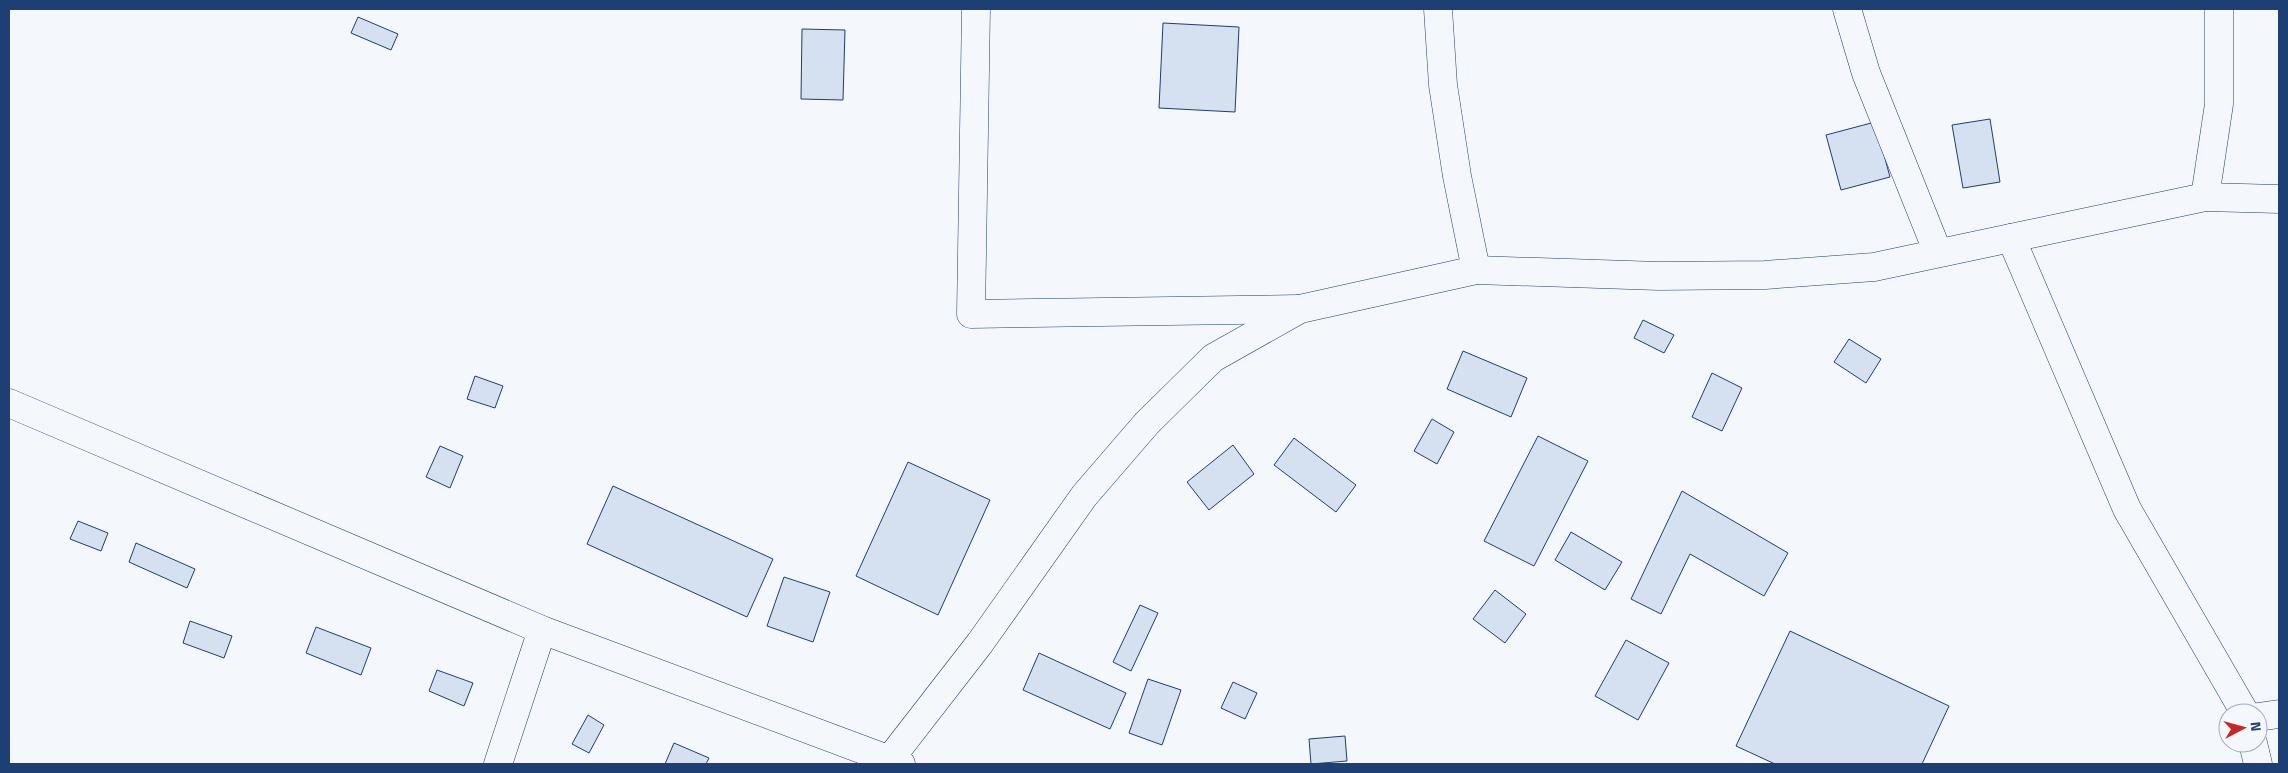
<svg xmlns="http://www.w3.org/2000/svg" width="2288" height="773" viewBox="0 0 2288 773" font-family="'Titillium Web',sans-serif">
  <style>
    .building { fill: #d5e0f0; stroke: #1d3f73 }
    .lines { fill: none; stroke-linecap: round; stroke-linejoin: round }
    .minor-casing { stroke: #1d3f73; stroke-width: 29 }
    .secondary-casing { stroke: #1d3f73; stroke-width: 29 }
    .minor { stroke: #f4f7fb; stroke-width: 28 }
    .secondary { stroke: #f4f7fb; stroke-width: 28 }
  </style>
  <rect width="100%" height="100%" fill="#f4f7fb"/>
  <!-- building -->
  <g class="building">
    <path d="M358 17 398 34 391 50 351 33Z"/>
    <path d="M1163 23 1239 27 1235 112 1159 108Z"/>
    <path d="M802 29 845 30 843 100 801 99Z"/>
    <path d="M1990 119 2000 182 1963 188 1952 125Z"/>
    <path d="M1875 122 1890 177 1841 190 1826 135Z"/>
    <path d="M1643 320 1674 335 1664 353 1634 338Z"/>
    <path d="M1849 339 1881 359 1866 383 1834 362Z"/>
    <path d="M1463 351 1527 378 1511 417 1447 389Z"/>
    <path d="M1712 373 1742 388 1722 431 1692 417Z"/>
    <path d="M475 376 503 386 495 408 467 399Z"/>
    <path d="M1432 419 1454 432 1437 464 1414 451Z"/>
    <path d="M1538 436 1588 461 1534 566 1484 541Z"/>
    <path d="M1294 438 1356 485 1336 512 1274 465Z"/>
    <path d="M1233 445 1254 474 1209 510 1187 482Z"/>
    <path d="M440 446 463 456 450 488 426 477Z"/>
    <path d="M908 462 990 500 938 615 856 576Z"/>
    <path d="M613 486 773 559 747 617 587 544Z"/>
    <path d="M1682 491 1788 553 1764 596 1690 554 1661 614 1631 599Z"/>
    <path d="M78 521 108 533 101 551 70 539Z"/>
    <path d="M1571 532 1622 562 1605 590 1555 560Z"/>
    <path d="M136 543 195 569 187 588 129 562Z"/>
    <path d="M784 577 830 592 813 642 767 626Z"/>
    <path d="M1495 590 1526 614 1505 643 1473 619Z"/>
    <path d="M1140 605 1158 613 1131 671 1113 662Z"/>
    <path d="M190 621 232 636 224 658 183 643Z"/>
    <path d="M316 627 371 648 361 675 306 653Z"/>
    <path d="M1790 631 1949 706 1922 764H1775L1736 746Z"/>
    <path d="M1626 640 1669 663 1638 720 1595 696Z"/>
    <path d="M1039 653 1126 693 1110 729 1023 690Z"/>
    <path d="M437 670 473 683 464 706 429 691Z"/>
    <path d="M1148 679 1181 690 1162 745 1129 733Z"/>
    <path d="M1233 682 1257 693 1245 719 1221 708Z"/>
    <path d="M588 715 604 725 589 753 572 744Z"/>
    <path d="M1345 736 1347 761 1311 764 1309 739Z"/>
    <path d="M674 743 709 758 706 764H665Z"/>
  </g>
  <g class="lines">
    <!-- minor casing -->
    <g class="minor-casing">
      <g id="minor">
        <path d="M976 9 971 314 1298 309"/>
        <path d="M1438 9 1443 85 1457 176 1476 270"/>
        <path d="M1847 9 1866 73 1938 253"/>
        <path d="M2205 197 2219 104V9"/>
        <path d="M2011 238 2127 509 2245 713"/>
        <path d="M2258 717 2279 714"/>
        <path d="M2253 743 2258 764"/>
        <path d="M890 759 980 643 1084 496 1147 423 1213 358 1300 309 1476 270 1659 276 1765 275 1874 267 2205 197 2279 199"/>
        <path d="M498 764 542 630"/>
      </g>
    </g>
    <!-- secondary casing -->
    <g class="secondary-casing">
      <path id="secondary" d="M9 403 542 630 901 764"/>
    </g>
    <!-- minor -->
    <use href="#minor" class="minor"/>
    <!-- secondary -->
    <use href="#secondary" class="secondary"/>
  </g>
  <!-- border -->
  <rect width="2288" height="773" fill="none" stroke="#1d3f73" stroke-width="20"/>
  <!-- north arrow -->
  <g transform="translate(2243 728) rotate(84)"><circle r="24" fill="#f4f7fb" stroke="#9eadc5"/>
  <path d="M0-4L9 19L0 12L-9 19Z" fill="#c62828"/>
  <text y="-8" font-size="14" font-weight="bold" text-anchor="middle" fill="#1d3f73">N</text>
  </g>
</svg>
